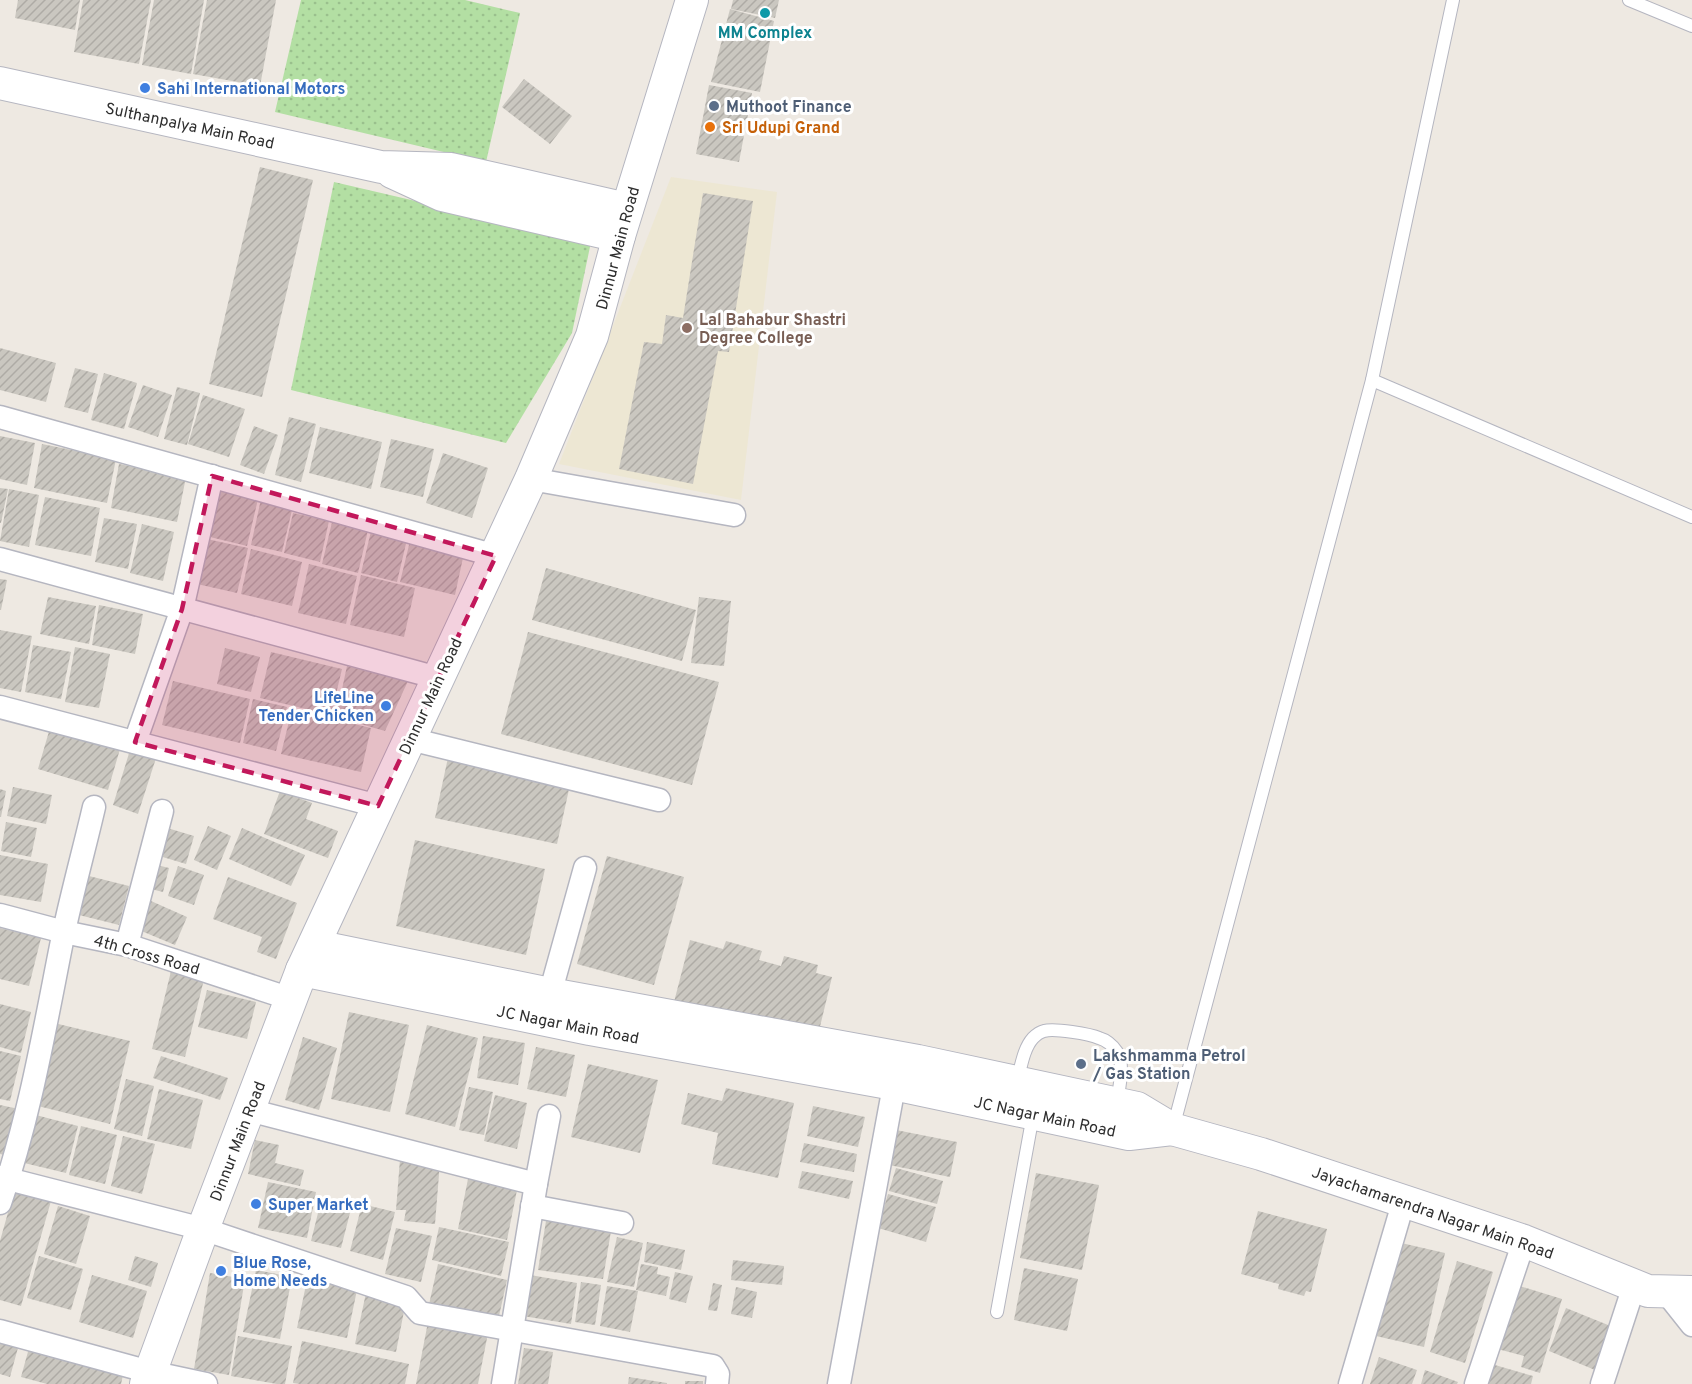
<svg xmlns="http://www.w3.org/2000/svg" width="1692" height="1384" viewBox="0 0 1692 1384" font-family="Overpass,sans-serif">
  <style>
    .education { fill: #ede7d3 }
    .park { fill: url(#park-dots) }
    .building { fill: url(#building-hatch) }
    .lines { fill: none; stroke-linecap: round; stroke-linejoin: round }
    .lane-casing { stroke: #b5b6c0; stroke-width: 14 }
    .street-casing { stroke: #b5b6c0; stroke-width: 25 }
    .secondary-casing { stroke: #b5b6c0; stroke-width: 34 }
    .lane { stroke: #fff; stroke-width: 12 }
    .street { stroke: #fff; stroke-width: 22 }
    .secondary { stroke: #fff; stroke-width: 32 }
    .marked { fill: #c2185b; fill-opacity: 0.2; stroke: #c2185b; stroke-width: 4.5; stroke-dasharray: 12 8; stroke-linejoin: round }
    .culture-dot { fill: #0f9aa8; stroke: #fff; stroke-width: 2 }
    .shop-dot { fill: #3f7fe0; stroke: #fff; stroke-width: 2 }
    .service-dot { fill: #5c6f8a; stroke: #fff; stroke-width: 2 }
    .food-dot { fill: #e8710a; stroke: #fff; stroke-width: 2 }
    .education-dot { fill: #8d6e63; stroke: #fff; stroke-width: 2 }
    .labels { text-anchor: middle; stroke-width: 6; stroke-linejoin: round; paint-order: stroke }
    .culture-label { font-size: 16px; font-weight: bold; fill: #0d838f; stroke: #fff }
    .shop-label { font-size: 16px; font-weight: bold; fill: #366cbe; stroke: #fff; text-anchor: start }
    .service-label { font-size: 16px; font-weight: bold; fill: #4e5e75; stroke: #fff; text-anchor: start }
    .street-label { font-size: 16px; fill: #2e2e2e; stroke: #fff }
    .food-label { font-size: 16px; font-weight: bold; fill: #c56008; stroke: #fff; text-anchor: start }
    .education-label { font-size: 16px; font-weight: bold; fill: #785e54; stroke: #fff; text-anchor: start }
  </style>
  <defs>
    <pattern id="park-dots" width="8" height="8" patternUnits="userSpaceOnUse" patternTransform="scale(1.5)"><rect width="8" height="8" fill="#b3dfa3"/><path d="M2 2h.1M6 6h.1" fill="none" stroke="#9ac08d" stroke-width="1.8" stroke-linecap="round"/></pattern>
    <pattern id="building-hatch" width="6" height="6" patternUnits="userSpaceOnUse" patternTransform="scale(1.5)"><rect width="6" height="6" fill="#cac7c0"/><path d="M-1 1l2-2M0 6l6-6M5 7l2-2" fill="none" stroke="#aeaba5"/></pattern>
  </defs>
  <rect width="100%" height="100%" fill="#eee9e2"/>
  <!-- education -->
  <path class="education" d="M671 177 777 192 741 500 559 464Z"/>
  <!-- park -->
  <g class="park">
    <path d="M301 0H465L520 13 486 162 275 112Z"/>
    <path d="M334 182 591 242 572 333 506 443 291 390Z"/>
  </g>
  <!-- building -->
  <g class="building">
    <path d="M18 0H80L75 30 15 18Z"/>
    <path d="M83 0H151L139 64 74 52Z"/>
    <path d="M154 0H204L191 74 142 65Z"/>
    <path d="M207 0H276L260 86 193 74Z"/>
    <path d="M733 0H779L775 18 731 9Z"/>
    <path d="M730 9 774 21 760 92 711 82Z"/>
    <path d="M524 79 572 116 550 144 502 107Z"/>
    <path d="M709 85 752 93 739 162 696 154Z"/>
    <path d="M260 167 313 180 262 397 209 384Z"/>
    <path d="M703 193 753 201 729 352 718 351 693 484 619 469 644 342 662 344 666 315 683 318Z"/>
    <path d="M0 348 56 363 46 402 0 390Z"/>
    <path d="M75 368 98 374 88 413 64 407Z"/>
    <path d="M104 373 137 383 124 429 91 420Z"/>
    <path d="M143 385 172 395 158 437 128 427Z"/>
    <path d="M177 387 200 393 187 445 164 439Z"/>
    <path d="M203 395 245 409 229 457 188 444Z"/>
    <path d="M289 417 316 424 301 482 275 475Z"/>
    <path d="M254 426 278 435 264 474 240 465Z"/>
    <path d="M320 427 382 442 371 489 309 473Z"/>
    <path d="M0 436 35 443 27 485 0 479Z"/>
    <path d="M391 439 434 449 423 497 380 487Z"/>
    <path d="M42 444 116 459 107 503 34 488Z"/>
    <path d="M443 453 488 468 472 518 426 503Z"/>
    <path d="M119 464 186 477 177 522 111 508Z"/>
    <path d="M0 488 8 489 1 523H0Z"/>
    <path d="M9 489 39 495 29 547 0 541Z"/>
    <path d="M221 490 258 499 247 546 210 537Z"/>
    <path d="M45 497 100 508 91 556 35 545Z"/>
    <path d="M261 499 293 506 282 552 251 545Z"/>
    <path d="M293 513 329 521 320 562 284 553Z"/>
    <path d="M104 518 137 524 128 569 95 562Z"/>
    <path d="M333 518 369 526 358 573 322 564Z"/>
    <path d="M142 524 174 532 163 581 130 573Z"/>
    <path d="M372 527 408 535 397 582 361 573Z"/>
    <path d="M207 539 248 548 237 593 197 584Z"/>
    <path d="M410 541 464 553 455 595 400 582Z"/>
    <path d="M251 549 302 562 292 606 241 594Z"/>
    <path d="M309 564 357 576 346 624 298 613Z"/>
    <path d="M546 568 696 610 682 661 532 620Z"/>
    <path d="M361 575 415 588 404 637 350 625Z"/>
    <path d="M0 579 7 580 1 610H0Z"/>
    <path d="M48 597 96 606 89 644 40 634Z"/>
    <path d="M699 597 731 601 724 666 691 663Z"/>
    <path d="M99 605 143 614 135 654 92 645Z"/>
    <path d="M0 630 32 636 21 692 0 688Z"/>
    <path d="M528 632 719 682 692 785 501 734Z"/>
    <path d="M33 645 71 652 61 699 25 692Z"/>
    <path d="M75 647 110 654 99 708 65 702Z"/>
    <path d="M225 648 260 657 251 692 217 684Z"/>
    <path d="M271 652 342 669 331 715 260 698Z"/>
    <path d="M347 666 408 681 385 731 336 717Z"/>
    <path d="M173 681 250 699 240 743 162 725Z"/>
    <path d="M253 699 287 707 276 751 243 743Z"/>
    <path d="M292 709 371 728 361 772 281 754Z"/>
    <path d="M50 728 120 749 108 790 38 769Z"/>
    <path d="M131 747 157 755 138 814 113 805Z"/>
    <path d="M449 753 571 780 557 844 435 818Z"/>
    <path d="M13 787 52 795 46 824 7 816Z"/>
    <path d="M0 789 6 791 1 817H0Z"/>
    <path d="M280 791 312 803 306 819 338 831 328 858 264 834Z"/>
    <path d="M6 822 37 828 31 857 1 851Z"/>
    <path d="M208 826 231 836 217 870 194 860Z"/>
    <path d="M164 827 194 836 186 864 156 855Z"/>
    <path d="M242 828 305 855 291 886 229 859Z"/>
    <path d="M415 840 545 869 526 955 396 926Z"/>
    <path d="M0 855 48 864 41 902 0 895Z"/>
    <path d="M607 856 684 877 654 985 577 964Z"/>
    <path d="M153 864 169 868 163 892 147 888Z"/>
    <path d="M178 866 204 875 194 905 168 896Z"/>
    <path d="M81 874 129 886 119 925 71 913Z"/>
    <path d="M228 877 297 903 276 959 257 952 262 937 213 919Z"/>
    <path d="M151 901 187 917 175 945 139 930Z"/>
    <path d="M0 928 41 938 29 986 0 979Z"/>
    <path d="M690 940 723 949 726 941 762 951 759 960 781 966 784 956 818 965 816 973 832 977 817 1039 674 1002Z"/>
    <path d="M172 967 205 975 185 1057 152 1049Z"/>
    <path d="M207 990 256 1002 247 1039 198 1027Z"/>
    <path d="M0 1004 31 1012 21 1053 0 1047Z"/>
    <path d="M349 1012 409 1025 390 1112 331 1099Z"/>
    <path d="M54 1023 130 1041 110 1124 34 1105Z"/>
    <path d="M427 1025 478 1038 455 1127 405 1114Z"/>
    <path d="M483 1036 525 1043 518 1085 477 1078Z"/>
    <path d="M303 1037 337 1048 319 1110 285 1100Z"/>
    <path d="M536 1047 575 1055 566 1097 527 1089Z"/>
    <path d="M0 1051 21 1056 10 1101 0 1099Z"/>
    <path d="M161 1056 228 1078 220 1100 153 1078Z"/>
    <path d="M588 1064 658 1080 640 1153 571 1137Z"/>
    <path d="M126 1079 154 1086 142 1136 114 1129Z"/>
    <path d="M469 1087 493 1092 484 1135 459 1130Z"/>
    <path d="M726 1088 794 1103 778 1178 712 1164 718 1133 681 1124 688 1093 722 1101Z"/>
    <path d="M159 1089 203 1100 191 1149 147 1139Z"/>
    <path d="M495 1095 527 1103 517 1149 484 1141Z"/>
    <path d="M0 1105 19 1109 9 1156 0 1154Z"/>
    <path d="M813 1106 865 1117 858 1147 807 1136Z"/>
    <path d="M32 1114 78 1126 66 1173 20 1162Z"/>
    <path d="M81 1126 117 1135 105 1184 69 1175Z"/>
    <path d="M896 1130 957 1142 950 1177 889 1165Z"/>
    <path d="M123 1136 155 1144 142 1194 111 1186Z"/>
    <path d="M255 1140 279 1145 275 1163 304 1170 300 1186 248 1174Z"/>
    <path d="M804 1143 857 1154 854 1172 800 1162Z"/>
    <path d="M400 1159 440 1162 435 1224 404 1221 406 1210H396Z"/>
    <path d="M896 1168 943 1181 937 1204 889 1191Z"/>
    <path d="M802 1171 853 1181 849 1199 798 1188Z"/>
    <path d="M1036 1173 1099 1185 1082 1270 1020 1258Z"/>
    <path d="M469 1174 518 1185 507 1240 458 1229Z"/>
    <path d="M268 1182 316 1192 307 1238 258 1228Z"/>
    <path d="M14 1191 51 1201 21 1306 0 1300V1241Z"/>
    <path d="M888 1194 936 1207 926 1242 878 1228Z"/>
    <path d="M321 1201 351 1209 341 1248 311 1241Z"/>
    <path d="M362 1204 395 1212 383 1260 350 1251Z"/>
    <path d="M58 1206 90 1216 76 1264 44 1254Z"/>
    <path d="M1258 1211 1327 1229 1311 1292 1306 1291 1304 1296 1278 1289 1279 1284 1241 1274Z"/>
    <path d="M546 1221 611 1231 603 1279 538 1270Z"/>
    <path d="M439 1227 509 1242 501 1276 432 1260Z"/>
    <path d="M396 1228 432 1236 421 1282 385 1274Z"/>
    <path d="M617 1237 643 1243 634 1287 607 1282Z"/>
    <path d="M647 1242 685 1250 681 1270 644 1262Z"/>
    <path d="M1397 1242 1445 1253 1424 1347 1376 1336Z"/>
    <path d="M39 1256 83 1269 71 1310 27 1298Z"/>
    <path d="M135 1256 158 1263 151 1287 128 1280Z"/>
    <path d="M733 1260 784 1266 782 1285 731 1280Z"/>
    <path d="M1457 1261 1493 1272 1465 1363 1430 1352Z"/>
    <path d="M438 1264 507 1280 497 1325 428 1309Z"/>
    <path d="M641 1264 658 1267 657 1274 670 1277 666 1296 636 1290Z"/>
    <path d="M1024 1268 1078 1279 1067 1331 1014 1320Z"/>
    <path d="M256 1270 292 1277 280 1339 243 1332Z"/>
    <path d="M675 1272 693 1276 686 1303 669 1299Z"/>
    <path d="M210 1273 245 1279 229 1375 194 1369Z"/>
    <path d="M92 1275 147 1291 133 1338 79 1322Z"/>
    <path d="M308 1275 358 1285 347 1338 297 1328Z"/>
    <path d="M530 1275 577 1283 571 1324 523 1316Z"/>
    <path d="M581 1282 601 1285 595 1325 575 1322Z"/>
    <path d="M713 1283 722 1285 717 1311 708 1310Z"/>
    <path d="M1513 1284 1562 1299 1540 1373 1521 1367 1524 1356 1494 1348Z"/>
    <path d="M607 1286 638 1291 630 1332 600 1326Z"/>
    <path d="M736 1287 757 1292 752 1318 731 1314Z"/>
    <path d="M366 1293 406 1301 396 1352 355 1344Z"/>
    <path d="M1566 1308 1613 1327 1595 1370 1549 1351Z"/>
    <path d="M428 1322 488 1333 478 1384H416Z"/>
    <path d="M238 1336 292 1346 285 1384H277L231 1376Z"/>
    <path d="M0 1339 19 1344 10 1377 0 1374Z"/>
    <path d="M302 1341 409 1364 405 1384H300L293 1383Z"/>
    <path d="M29 1348 123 1375 121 1384H47L21 1377Z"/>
    <path d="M524 1348 553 1352 548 1384H518Z"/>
    <path d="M1379 1357 1417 1370 1412 1384H1370Z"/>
    <path d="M1488 1363 1533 1376 1531 1384H1482Z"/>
    <path d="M1425 1370 1458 1382 1457 1384H1421Z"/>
    <path d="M629 1377 667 1383V1384H628Z"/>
    <rect x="685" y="1381" width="18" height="3"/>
  </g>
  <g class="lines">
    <!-- lane casing -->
    <g class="lane-casing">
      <g id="lane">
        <path d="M1629 0 1692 26"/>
        <path d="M1372 380 1692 517"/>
        <path d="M1017 1081C1021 1068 1023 1049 1033 1038 1036 1035 1040 1032 1044 1031 1054 1028 1090 1034 1099 1038 1106 1040 1113 1046 1117 1052 1125 1066 1119 1087 1117 1102"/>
        <path d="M1173 1128 1372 380 1453 0"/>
        <path d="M997 1312 1033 1115"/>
      </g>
    </g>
    <!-- street casing -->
    <g class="street-casing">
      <g id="street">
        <path d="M0 417 496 556"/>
        <path d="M531 479 734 515"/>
        <path d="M0 559 438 678"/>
        <path d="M0 707 378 806"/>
        <path d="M410 739 659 800"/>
        <path d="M135 742 182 609 212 476"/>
        <path d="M0 915 64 932 127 945 291 999"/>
        <path d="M127 945 162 811"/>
        <path d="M550 994 585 868"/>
        <path d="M249 1110 536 1184"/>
        <path d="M0 1177 203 1229 406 1297 420 1313 713 1366 718 1374 717 1384"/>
        <path d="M0 1203C30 1117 45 1026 63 936 72 893 84 850 94 807"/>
        <path d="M532 1206 622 1223"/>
        <path d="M1665 1291 1692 1325"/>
        <path d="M0 1331 150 1372 206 1384"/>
        <path d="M503 1384 536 1184 549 1116"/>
        <path d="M839 1384 897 1070"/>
        <path d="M1350 1384 1404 1200"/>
        <path d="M1476 1384 1524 1241"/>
        <path d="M1602 1384 1634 1286"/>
      </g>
    </g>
    <!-- secondary casing -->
    <g class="secondary-casing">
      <g id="secondary">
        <path d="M0 83 381 167 451 169 627 209"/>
        <path d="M392 172 442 195 619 236"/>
        <path d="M315 946 550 994 918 1061 1137 1108 1172 1129 1261 1154 1524 1241 1648 1291 1692 1292"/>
        <path d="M302 970 590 1029 894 1084 1129 1134 1172 1129"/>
        <path d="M146 1384 203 1229 302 970 531 479 592 336 619 236 692 0"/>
      </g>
    </g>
    <!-- lane -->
    <use href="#lane" class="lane"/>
    <!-- street -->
    <use href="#street" class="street"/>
    <!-- secondary -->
    <use href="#secondary" class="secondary"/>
  </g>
  <!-- marked area -->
  <path class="marked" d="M212 476 496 556 378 806 135 742 182 609Z"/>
  <!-- markers -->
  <circle class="culture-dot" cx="765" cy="13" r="6"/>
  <g class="shop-dot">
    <circle cx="145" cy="88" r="6"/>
    <circle cx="386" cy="706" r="6"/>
    <circle cx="256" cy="1204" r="6"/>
    <circle cx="221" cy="1271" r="6"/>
  </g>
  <g class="service-dot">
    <circle cx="714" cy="106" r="6"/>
    <circle cx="1081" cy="1064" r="6"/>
  </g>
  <circle class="food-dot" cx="710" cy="127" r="6"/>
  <circle class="education-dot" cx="687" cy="328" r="6"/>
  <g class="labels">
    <!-- culture labels -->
    <g class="culture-label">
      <text x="765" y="38">MM Complex</text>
    </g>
    <!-- shop labels -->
    <g class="shop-label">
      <text x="157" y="94">Sahi International Motors</text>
      <text x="374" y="703" text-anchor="end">LifeLine<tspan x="374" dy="18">Tender Chicken</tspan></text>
      <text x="268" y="1210">Super Market</text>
      <text x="233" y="1268">Blue Rose,<tspan x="233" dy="18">Home Needs</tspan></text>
    </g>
    <!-- service labels -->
    <g class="service-label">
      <text x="726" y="112">Muthoot Finance</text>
      <text x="1093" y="1061">Lakshmamma Petrol<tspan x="1093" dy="18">/ Gas Station</tspan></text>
    </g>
    <!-- street labels -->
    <g class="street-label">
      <text transform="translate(190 125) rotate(12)" y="6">Sulthanpalya Main Road</text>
      <text transform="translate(617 248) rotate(-75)" y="6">Dinnur Main Road</text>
      <text transform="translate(430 696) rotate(-65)" y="6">Dinnur Main Road</text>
      <text transform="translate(147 954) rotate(16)" y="6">4th Cross Road</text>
      <text transform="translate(568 1024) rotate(11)" y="6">JC Nagar Main Road</text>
      <text transform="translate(1045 1116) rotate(12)" y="6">JC Nagar Main Road</text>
      <text transform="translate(237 1141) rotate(-69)" y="6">Dinnur Main Road</text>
      <text transform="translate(1433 1212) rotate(19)" y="6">Jayachamarendra Nagar Main Road</text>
    </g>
    <!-- food labels -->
    <g class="food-label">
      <text x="722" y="133">Sri Udupi Grand</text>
    </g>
    <!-- education labels -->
    <g class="education-label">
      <text x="699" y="325">Lal Bahabur Shastri<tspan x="699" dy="18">Degree College</tspan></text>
    </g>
  </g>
</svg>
